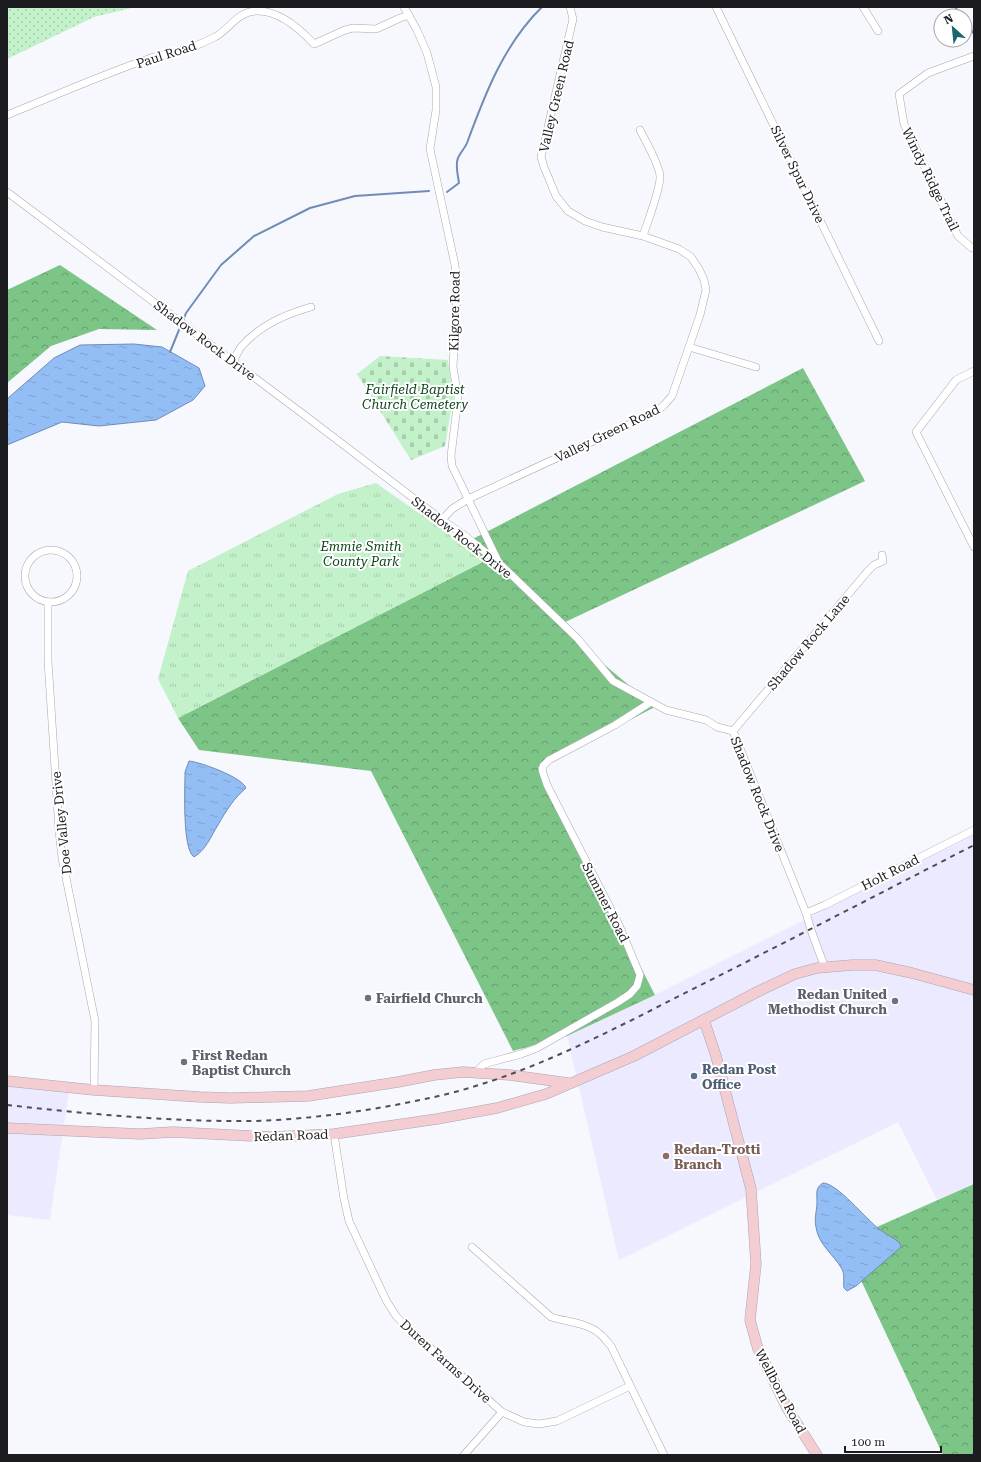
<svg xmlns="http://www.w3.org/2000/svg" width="981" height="1462" viewBox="0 0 981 1462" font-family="'Roboto Serif',serif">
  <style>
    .built { fill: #eceafe }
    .grass { fill: url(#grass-dots) }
    .forest { fill: url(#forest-crowns) }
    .cemetery { fill: url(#cemetery-stones) }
    .park { fill: url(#park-tufts) }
    .water { fill: url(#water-ripples); stroke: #6f8db5 }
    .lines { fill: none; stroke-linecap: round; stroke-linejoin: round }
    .stream { stroke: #6f8db5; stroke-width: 2 }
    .street-casing { stroke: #a8a7b2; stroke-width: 8 }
    .secondary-casing { stroke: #a8a7b2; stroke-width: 11 }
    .street { stroke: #fff; stroke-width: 7 }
    .secondary { stroke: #f4cdd2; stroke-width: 10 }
    .rail { stroke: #4f4f53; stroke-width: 2; stroke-dasharray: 5 5; stroke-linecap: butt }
    .worship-dot { fill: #6b7280; stroke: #fff; stroke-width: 1.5 }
    .service-dot { fill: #5c6f8a; stroke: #fff; stroke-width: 1.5 }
    .education-dot { fill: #8d6e63; stroke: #fff; stroke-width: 1.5 }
    .labels { text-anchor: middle; stroke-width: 4; stroke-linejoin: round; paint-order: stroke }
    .street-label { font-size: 13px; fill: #1c1c20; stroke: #fff }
    .park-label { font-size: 13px; font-style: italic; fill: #0f451c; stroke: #fff }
    .worship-label { font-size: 13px; font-weight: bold; fill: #5b616d; stroke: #fff; text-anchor: start }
    .service-label { font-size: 13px; font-weight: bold; fill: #4e5e75; stroke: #fff; text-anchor: start }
    .education-label { font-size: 13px; font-weight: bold; fill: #785e54; stroke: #fff; text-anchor: start }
  </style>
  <defs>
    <pattern id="grass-dots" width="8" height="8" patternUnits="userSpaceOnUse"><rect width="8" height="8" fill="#c3f1c9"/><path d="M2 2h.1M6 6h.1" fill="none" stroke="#a7ceac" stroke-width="1.8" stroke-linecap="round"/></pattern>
    <pattern id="forest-crowns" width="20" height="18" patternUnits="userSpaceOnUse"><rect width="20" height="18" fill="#7cc587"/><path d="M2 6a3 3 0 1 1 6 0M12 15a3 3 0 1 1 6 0" fill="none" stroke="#659f6e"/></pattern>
    <pattern id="cemetery-stones" width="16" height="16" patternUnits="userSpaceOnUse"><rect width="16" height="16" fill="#c3f1c9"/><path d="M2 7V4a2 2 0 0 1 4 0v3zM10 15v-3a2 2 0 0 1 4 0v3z" fill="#a7ceac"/></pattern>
    <pattern id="park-tufts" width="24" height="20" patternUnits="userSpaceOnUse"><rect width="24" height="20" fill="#c3f1c9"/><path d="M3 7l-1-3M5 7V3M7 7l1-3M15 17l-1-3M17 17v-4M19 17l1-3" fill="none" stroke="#a7ceac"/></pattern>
    <pattern id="water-ripples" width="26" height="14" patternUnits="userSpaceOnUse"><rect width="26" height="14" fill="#92bdf5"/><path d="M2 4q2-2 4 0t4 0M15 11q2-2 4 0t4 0" fill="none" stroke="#7da2d2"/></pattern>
  </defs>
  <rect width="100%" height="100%" fill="#f7f7fe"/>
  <!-- built -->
  <g class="built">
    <path d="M974 835V1184L937 1200 898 1122 619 1260 567 1036 655 995Z"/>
    <path d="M7 1079 70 1084 50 1220 7 1215Z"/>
  </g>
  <!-- grass -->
  <path class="grass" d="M7 7H136L94 17 7 59Z"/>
  <!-- forest -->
  <g class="forest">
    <path d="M60 265 157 330 99 329 51 346 7 383V290Z"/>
    <path d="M803 368 865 481 561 624 588 651 655 707 538 767 655 995 567 1036 513 1051 371 771 199 750 178 718 484 561 463 544Z"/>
    <path d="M974 1184V1455H943L843 1242Z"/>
  </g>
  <!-- cemetery -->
  <path class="cemetery" d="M380 356 448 360 453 398 445 446 411 460 357 374Z"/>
  <!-- park -->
  <path class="park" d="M376 483 463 544 485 561 178 718 158 679 188 571 338 494Z"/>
  <!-- water -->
  <g class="water">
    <path d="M134 344 162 347 199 368 205 386 193 400 156 420 99 426 62 422 7 445V399L54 358 80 345Z"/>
    <path d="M189 761C200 762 242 777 246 788 234 798 226 811 218 825 211 836 206 850 194 857 182 849 185 788 185 772Z"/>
    <path d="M823 1183C837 1183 866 1219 879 1229 885 1234 893 1237 900 1243L901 1247 856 1286 847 1291 844 1288C843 1281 845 1275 842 1269 834 1255 818 1244 816 1227 814 1218 817 1210 817 1202 817 1193 815 1188 823 1183Z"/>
  </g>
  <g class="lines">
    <!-- stream -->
    <g class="stream">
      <path d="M955 7 962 16"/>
      <path d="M965 21 974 34"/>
      <path d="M447 192 459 183C458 176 455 165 458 158 460 153 465 148 467 143 485 94 504 44 542 7"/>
      <path d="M183 321 186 313 221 265 254 236 310 208 355 196 429 191"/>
      <path d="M170 352 181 325"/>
    </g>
    <!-- street casing -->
    <g class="street-casing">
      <g id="street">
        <path d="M404 7 417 30 427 53 436 87V110L430 149 455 265 457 291 453 367 458 398 451 456 452 466 456 474 499 563"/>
        <path d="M716 7 879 341"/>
        <path d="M863 7 878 31"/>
        <path d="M7 115C54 96 101 75 148 59 162 54 176 53 190 48 198 45 207 41 215 37 230 29 237 11 258 11 279 11 300 29 314 44L345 30 353 28 376 29 400 18 409 15"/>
        <path d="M640 130C646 142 659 164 660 176 661 188 647 223 643 236"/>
        <path d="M7 192 311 420 442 520 464 535 500 564 577 638 613 681 666 710 706 720 717 727 733 731 806 913 811 930 825 968"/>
        <path d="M972 248 958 236 904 124 899 94 928 73 974 56"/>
        <path d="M689 347 756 367"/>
        <path d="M233 361C236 357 238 351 241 347 258 327 286 314 311 307"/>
        <path d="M974 371 956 380 916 432 974 547"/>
        <path d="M442 520 452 509 468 499 656 412 664 405 672 396 700 315 706 290 704 280 699 269 691 257 679 249 643 236 602 227 585 221 568 211 556 196 544 167 541 157 573 19 570 7"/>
        <circle cx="51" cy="576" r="26"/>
        <path d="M48 602V661L59 830 62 858 95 1021 94 1090"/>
        <path d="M733 731 867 572 874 565 883 561 882 555"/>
        <path d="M806 913 825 905 974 830"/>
        <path d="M476 1072 484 1064 521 1054 537 1048 618 1002 630 994 637 986 640 975 619 925 547 785 542 770 543 766 549 760 615 725 651 702"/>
        <path d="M334 1134 344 1199 349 1221 386 1300 396 1316 408 1328 502 1412 524 1422 539 1424 557 1421 630 1386"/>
        <path d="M472 1247 551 1317C567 1322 588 1323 600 1334 604 1337 607 1342 611 1346L664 1455"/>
        <path d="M464 1455 502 1412"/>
      </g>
    </g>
    <!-- secondary casing -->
    <g class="secondary-casing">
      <g id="secondary">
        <path d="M704 1020 716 1056 751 1189 756 1264 750 1320 758 1349 787 1408 817 1455"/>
        <path d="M7 1081 94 1090 200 1097 231 1098 308 1096 398 1082 434 1075 463 1072 510 1075 568 1083"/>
        <path d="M7 1128 140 1134 173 1132 272 1137 334 1134 437 1119 497 1108 546 1094 634 1056 761 990 795 974 817 968 852 965H875L912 973 974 990"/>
      </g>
    </g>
    <!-- street -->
    <use href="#street" class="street"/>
    <!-- secondary -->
    <use href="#secondary" class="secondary"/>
    <!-- rail -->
    <path class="rail" d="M7 1105C89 1114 171 1122 254 1121 317 1119 382 1109 443 1095 530 1074 610 1031 689 991 784 943 879 894 974 845"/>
  </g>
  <!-- markers -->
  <g class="worship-dot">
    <circle cx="368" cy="998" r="4"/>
    <circle cx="895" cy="1001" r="4"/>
    <circle cx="184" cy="1062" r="4"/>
  </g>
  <circle class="service-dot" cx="694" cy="1076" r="4"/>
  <circle class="education-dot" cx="666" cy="1156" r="4"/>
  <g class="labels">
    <!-- street labels -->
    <g class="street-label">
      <text transform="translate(166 54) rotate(-18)" y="5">Paul Road</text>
      <text transform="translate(556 96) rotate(-77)" y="5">Valley Green Road</text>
      <text transform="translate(798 174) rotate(64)" y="5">Silver Spur Drive</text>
      <text transform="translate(931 179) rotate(64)" y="5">Windy Ridge Trail</text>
      <text transform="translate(454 311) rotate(-89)" y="5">Kilgore Road</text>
      <text transform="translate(205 340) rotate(37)" y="5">Shadow Rock Drive</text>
      <text transform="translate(607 433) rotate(-26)" y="5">Valley Green Road</text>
      <text transform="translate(462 537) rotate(38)" y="5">Shadow Rock Drive</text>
      <text transform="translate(808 642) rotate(-50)" y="5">Shadow Rock Lane</text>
      <text transform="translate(758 794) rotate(68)" y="5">Shadow Rock Drive</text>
      <text transform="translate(61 823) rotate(-96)" y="5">Doe Valley Drive</text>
      <text transform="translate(890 872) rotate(-27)" y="5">Holt Road</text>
      <text transform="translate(606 902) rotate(63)" y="5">Summer Road</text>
      <text transform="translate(291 1135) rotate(-2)" y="5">Redan Road</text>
      <text transform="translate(446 1361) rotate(42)" y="5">Duren Farms Drive</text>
      <text transform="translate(781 1391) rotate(62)" y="5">Wellborn Road</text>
    </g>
    <!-- park labels -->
    <g class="park-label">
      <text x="415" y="394">Fairfield Baptist<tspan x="415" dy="15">Church Cemetery</tspan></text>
      <text x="361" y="551">Emmie Smith<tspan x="361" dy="15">County Park</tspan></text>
    </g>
    <!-- worship labels -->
    <g class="worship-label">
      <text x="887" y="999" text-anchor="end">Redan United<tspan x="887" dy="15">Methodist Church</tspan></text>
      <text x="376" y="1003">Fairfield Church</text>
      <text x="192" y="1060">First Redan<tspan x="192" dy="15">Baptist Church</tspan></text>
    </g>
    <!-- service labels -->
    <g class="service-label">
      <text x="702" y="1074">Redan Post<tspan x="702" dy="15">Office</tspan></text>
    </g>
    <!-- education labels -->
    <g class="education-label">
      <text x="674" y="1154">Redan-Trotti<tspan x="674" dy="15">Branch</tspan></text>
    </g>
  </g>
  <!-- border -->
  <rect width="981" height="1462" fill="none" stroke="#1c1c20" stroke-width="16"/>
  <!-- north arrow -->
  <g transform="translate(953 28) rotate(333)"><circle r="19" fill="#ffffff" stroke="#a4a4a6"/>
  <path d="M0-3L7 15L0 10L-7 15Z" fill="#1a666f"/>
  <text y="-6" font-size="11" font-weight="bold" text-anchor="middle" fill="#1c1c20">N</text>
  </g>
  <!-- scale -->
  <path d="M845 1446v6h96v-6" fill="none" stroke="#1c1c20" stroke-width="2"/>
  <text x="851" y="1446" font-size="12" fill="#1c1c20" stroke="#ffffff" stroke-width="3" paint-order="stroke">100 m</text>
</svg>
